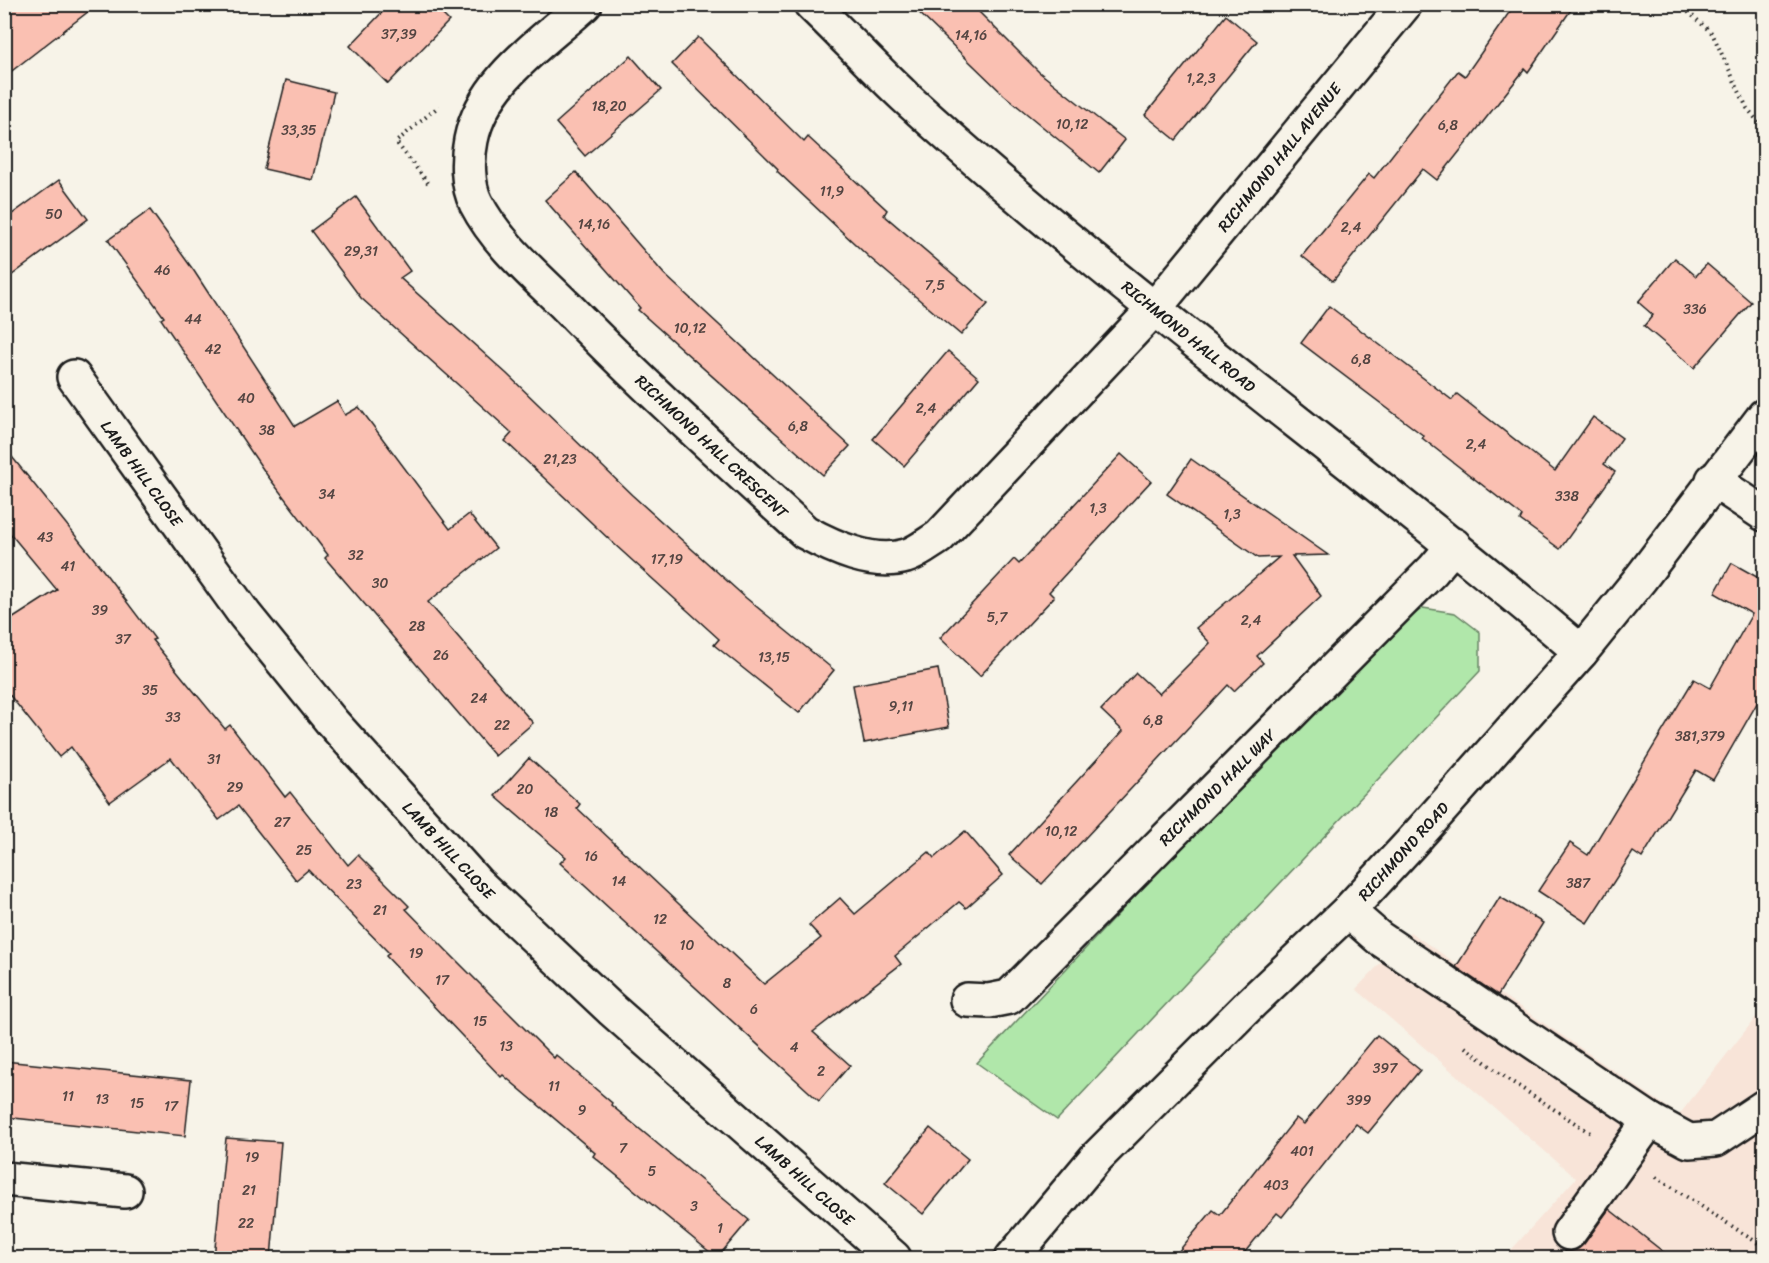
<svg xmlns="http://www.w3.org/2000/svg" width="1769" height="1263" viewBox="0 0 1769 1263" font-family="Sriracha,sans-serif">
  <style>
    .built { fill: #f8e4d8 }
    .green { fill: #b0e7aa; stroke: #668263; stroke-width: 1.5 }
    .building { fill: #fac0b2; stroke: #1c1c1c; stroke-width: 1.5 }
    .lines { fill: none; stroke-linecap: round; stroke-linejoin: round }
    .minor-casing { stroke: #1c1c1c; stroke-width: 38 }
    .major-casing { stroke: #1c1c1c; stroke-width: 38 }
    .path { stroke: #1c1c1c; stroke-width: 4; stroke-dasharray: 1.5 4.5; stroke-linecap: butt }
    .minor { stroke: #f7f3e8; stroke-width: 33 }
    .major { stroke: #f7f3e8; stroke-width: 33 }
    .labels { text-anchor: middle; stroke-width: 6; stroke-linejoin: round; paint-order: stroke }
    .number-label { font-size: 14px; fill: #544542 }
    .street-label { font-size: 16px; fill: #1c1c1c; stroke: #f7f3e8 }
  </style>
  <rect width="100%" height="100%" fill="#f7f3e8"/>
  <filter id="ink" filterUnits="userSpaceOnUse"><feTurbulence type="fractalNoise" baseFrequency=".0167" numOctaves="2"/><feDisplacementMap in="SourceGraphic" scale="12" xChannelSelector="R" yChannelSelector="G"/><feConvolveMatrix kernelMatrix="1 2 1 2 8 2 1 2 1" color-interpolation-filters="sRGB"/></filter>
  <g filter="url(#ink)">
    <!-- built -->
    <path class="built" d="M1410 932 1679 1115 1764 1007V1258H1504L1576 1178 1356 989Z"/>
    <!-- green -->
    <path class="green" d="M1423 608 1455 613 1480 632V671L1057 1120 977 1063 1351 668 1399 625Z"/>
    <!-- building -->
    <g class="building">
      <path d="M17 4H98L4 77V14Z"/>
      <path d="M390 4H432L449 21 388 84 350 46Z"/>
      <path d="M910 4H971L1039 72 1125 140 1099 173 1004 95Z"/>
      <path d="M1515 4H1575L1528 72 1525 69 1437 180 1423 169 1333 281 1302 256 1369 174 1374 178 1458 71 1465 76Z"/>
      <path d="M1226 15 1257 41 1176 140 1145 115Z"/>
      <path d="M698 37 804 142 808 137 887 210 884 215 988 304 961 335 870 258 777 171 778 169 672 64Z"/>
      <path d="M631 56 661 90 585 156 556 123Z"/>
      <path d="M286 80 334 92 313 180 264 169Z"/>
      <path d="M576 172 664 274 850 446 823 475 638 310 640 308 545 200Z"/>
      <path d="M59 180 88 219 4 281V220Z"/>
      <path d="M356 197 410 271 400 278 507 374 632 495 746 598 834 670 799 713 714 645 719 639 613 543 505 441 512 433 361 298 311 231Z"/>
      <path d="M150 210 194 271 295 426 337 401 345 415 359 407 450 529 469 514 496 548 428 602 533 723 495 756 325 558 328 555 267 475 161 319 164 317 108 240Z"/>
      <path d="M1675 258 1696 276 1707 264 1751 302 1694 368 1644 326 1653 315 1638 302Z"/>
      <path d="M1329 306 1452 400 1457 394 1555 471 1593 417 1622 438 1604 464 1615 472 1560 549 1520 520 1522 516 1422 438 1424 436 1301 343Z"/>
      <path d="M948 351 979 378 904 466 873 439Z"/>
      <path d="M4 447 99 565 155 639 152 640 187 683 225 729 230 725 285 797 290 792 348 865 358 855 409 906 406 909 446 950 554 1058 556 1055 612 1103 611 1105 749 1220 717 1258 593 1156 595 1153 503 1075 501 1077 386 956 389 953 308 870 296 880 238 806 219 820 171 758 110 802 71 747 59 757 4 688V624L57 590 4 526Z"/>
      <path d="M1121 454 1151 481 1049 592 1054 597 980 676 940 638 1014 559 1019 564Z"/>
      <path d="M1191 459 1328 555 1292 556 1321 596 1257 656 1263 663 1234 691 1228 685 1042 884 1009 855 1123 731 1101 710 1136 673 1159 694 1210 643 1196 628 1279 557 1258 558 1167 494Z"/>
      <path d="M1732 563 1764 581V691L1713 780 1696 770 1642 858 1633 852 1587 923 1538 891 1570 843 1588 855 1694 679 1710 688 1752 614 1715 593Z"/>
      <path d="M938 669 949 727 864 743 853 685Z"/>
      <path d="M529 758 580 804 577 808 764 984 821 938 809 925 840 898 855 914 929 852 934 858 965 831 1003 875 966 908 959 902 895 956 901 964 813 1032 850 1065 819 1101 560 863 566 857 495 796Z"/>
      <path d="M1500 897 1543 923 1498 995 1456 967Z"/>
      <path d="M1377 1035 1420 1070 1368 1133 1356 1124 1282 1217 1277 1213 1240 1258H1173L1213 1210 1220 1215 1296 1118 1304 1124Z"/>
      <path d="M4 1061 191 1080 185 1136 4 1117Z"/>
      <path d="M930 1128 968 1159 923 1214 885 1183Z"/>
      <path d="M226 1138 281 1142 271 1258H214Z"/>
      <path d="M1609 1209 1671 1258H1560L1566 1251 1576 1250 1584 1244Z"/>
    </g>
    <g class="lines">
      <!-- minor casing -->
      <g class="minor-casing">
        <g id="minor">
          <path d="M585 4C542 43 483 80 471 140 467 159 467 185 476 203 497 244 536 276 568 308 644 386 725 459 805 532 833 547 873 566 906 556 917 553 929 543 939 537L1154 309 1405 4"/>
          <path d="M811 4C843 35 873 67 905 97 1120 294 1359 463 1581 652"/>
          <path d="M74 377 245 615 332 722 476 882 611 1009 894 1258"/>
          <path d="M1713 480 1764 514"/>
          <path d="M1348 911 1379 938 1650 1120 1689 1141 1716 1139 1764 1107"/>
          <path d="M967 1000 989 1001 1009 997 1433 570 1454 545"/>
          <path d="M4 1179 125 1191"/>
          <path d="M1569 1233 1650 1120"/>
        </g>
      </g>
      <!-- major casing -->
      <g class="major-casing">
        <path id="major" d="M1012 1258 1095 1159 1251 1003 1348 911 1411 843 1581 652 1641 578 1764 416"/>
      </g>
      <!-- path -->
      <g class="path">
        <path d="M1679 4 1712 33 1747 108 1764 129"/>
        <path d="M428 183 396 142 439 106"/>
        <path d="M1465 1047 1509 1080 1592 1134"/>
        <path d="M1656 1177 1764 1247"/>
      </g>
      <!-- minor -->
      <use href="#minor" class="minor"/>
      <!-- major -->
      <use href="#major" class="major"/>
    </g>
  </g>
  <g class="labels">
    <!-- number labels -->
    <g class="number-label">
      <text x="399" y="39">37,39</text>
      <text x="971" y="40">14,16</text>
      <text x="1201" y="83">1,2,3</text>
      <text x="609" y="111">18,20</text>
      <text x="1072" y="129">10,12</text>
      <text x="1448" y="130">6,8</text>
      <text x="299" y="135">33,35</text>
      <text x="832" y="196">11,9</text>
      <text x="54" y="219">50</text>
      <text x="594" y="229">14,16</text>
      <text x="1351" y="232">2,4</text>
      <text x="361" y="256">29,31</text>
      <text x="162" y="275">46</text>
      <text x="935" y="290">7,5</text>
      <text x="1695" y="314">336</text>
      <text x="193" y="324">44</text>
      <text x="690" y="333">10,12</text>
      <text x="213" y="354">42</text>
      <text x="1361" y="364">6,8</text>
      <text x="246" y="403">40</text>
      <text x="926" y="413">2,4</text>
      <text x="798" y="431">6,8</text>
      <text x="267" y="435">38</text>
      <text x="1476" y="449">2,4</text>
      <text x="560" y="464">21,23</text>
      <text x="327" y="499">34</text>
      <text x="1567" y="501">338</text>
      <text x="1098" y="513">1,3</text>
      <text x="1232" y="519">1,3</text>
      <text x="45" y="542">43</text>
      <text x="356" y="560">32</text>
      <text x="667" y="564">17,19</text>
      <text x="68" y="571">41</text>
      <text x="380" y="588">30</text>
      <text x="100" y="615">39</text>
      <text x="997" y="622">5,7</text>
      <text x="1251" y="625">2,4</text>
      <text x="417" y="631">28</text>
      <text x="123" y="644">37</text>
      <text x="441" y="660">26</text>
      <text x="774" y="662">13,15</text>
      <text x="150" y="695">35</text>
      <text x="479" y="703">24</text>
      <text x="901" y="711">9,11</text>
      <text x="173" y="722">33</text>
      <text x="1153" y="725">6,8</text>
      <text x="502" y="730">22</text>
      <text x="1700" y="741">381,379</text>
      <text x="214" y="764">31</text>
      <text x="235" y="792">29</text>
      <text x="525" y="794">20</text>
      <text x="551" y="817">18</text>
      <text x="282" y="827">27</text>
      <text x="1061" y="836">10,12</text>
      <text x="304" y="855">25</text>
      <text x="591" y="861">16</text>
      <text x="619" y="886">14</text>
      <text x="1578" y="888">387</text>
      <text x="354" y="889">23</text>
      <text x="380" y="915">21</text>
      <text x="660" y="924">12</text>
      <text x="687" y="950">10</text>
      <text x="416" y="958">19</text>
      <text x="442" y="985">17</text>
      <text x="727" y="988">8</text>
      <text x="754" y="1014">6</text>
      <text x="480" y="1026">15</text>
      <text x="506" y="1051">13</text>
      <text x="794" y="1052">4</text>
      <text x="1385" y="1073">397</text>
      <text x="821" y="1076">2</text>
      <text x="554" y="1091">11</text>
      <text x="68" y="1101">11</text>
      <text x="102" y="1104">13</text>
      <text x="1359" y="1105">399</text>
      <text x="137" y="1108">15</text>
      <text x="171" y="1111">17</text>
      <text x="582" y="1115">9</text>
      <text x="623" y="1153">7</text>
      <text x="1302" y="1156">401</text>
      <text x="252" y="1162">19</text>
      <text x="652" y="1176">5</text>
      <text x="1276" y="1190">403</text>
      <text x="249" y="1195">21</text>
      <text x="694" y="1211">3</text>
      <text x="246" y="1228">22</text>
      <text x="720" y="1233">1</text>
    </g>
    <!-- street labels -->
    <g class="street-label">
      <text transform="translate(1279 157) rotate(-51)" y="6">RICHMOND HALL AVENUE</text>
      <text transform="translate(1189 336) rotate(39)" y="6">RICHMOND HALL ROAD</text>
      <text transform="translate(712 446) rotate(43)" y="6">RICHMOND HALL CRESCENT</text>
      <text transform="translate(142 473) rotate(54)" y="6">LAMB HILL CLOSE</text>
      <text transform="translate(1217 787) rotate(-45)" y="6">RICHMOND HALL WAY</text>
      <text transform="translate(449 850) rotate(47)" y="6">LAMB HILL CLOSE</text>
      <text transform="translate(1403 851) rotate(-48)" y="6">RICHMOND ROAD</text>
      <text transform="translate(805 1180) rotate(42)" y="6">LAMB HILL CLOSE</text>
    </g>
  </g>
  <!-- margin -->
  <rect width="1769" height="1263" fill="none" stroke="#f7f3e8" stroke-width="24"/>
  <rect x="12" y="12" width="1745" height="1239" fill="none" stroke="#1c1c1c" stroke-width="2" filter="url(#ink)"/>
</svg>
